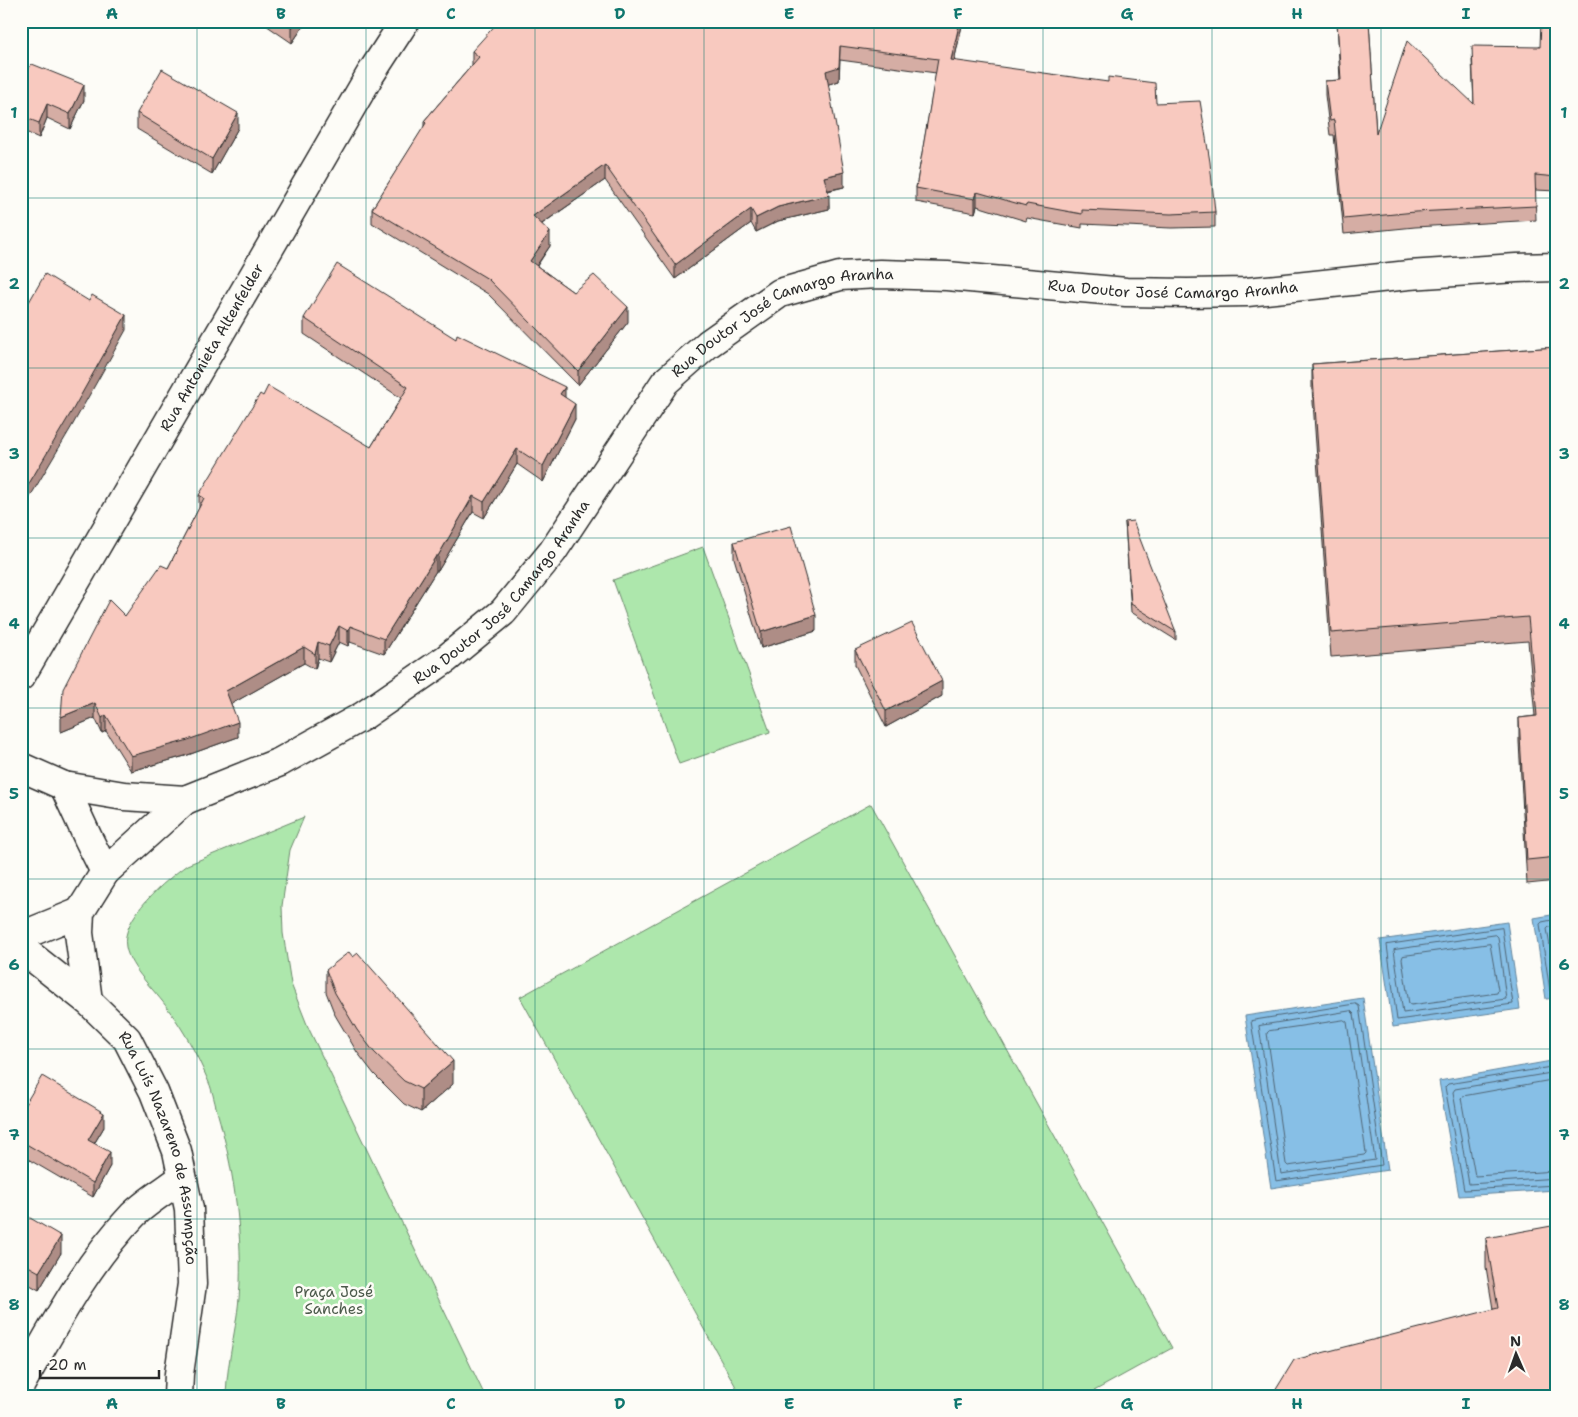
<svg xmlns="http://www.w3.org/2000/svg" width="1578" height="1417" viewBox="0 0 1578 1417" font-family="'Shantell Sans',sans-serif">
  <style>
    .green { fill: #ade7ac; stroke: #6c896c }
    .water { fill: #87bfe6; stroke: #62849b }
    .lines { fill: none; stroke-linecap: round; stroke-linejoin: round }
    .shore { stroke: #506676; stroke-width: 1 }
    .street-casing { stroke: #2b2b2b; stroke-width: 31 }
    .street { stroke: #fdfcf7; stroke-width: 28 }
    .wall { fill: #d5ada4; stroke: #2b2b2b }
    .shaded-wall { fill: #ae8d86; stroke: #2b2b2b }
    .building { fill: #f8c9bf; stroke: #2b2b2b }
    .grid { fill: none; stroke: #0f766e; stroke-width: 1; stroke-opacity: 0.55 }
    .labels { text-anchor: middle; stroke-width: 5; stroke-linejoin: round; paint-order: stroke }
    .street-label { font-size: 15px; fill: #2b2b2b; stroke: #fdfcf7 }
    .park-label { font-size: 15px; fill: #4c5a4b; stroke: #fdfcf7 }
    .neatline { fill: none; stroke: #0f766e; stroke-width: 2 }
    .grid-label { font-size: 16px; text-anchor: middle; font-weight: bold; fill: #0f766e }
  </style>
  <rect width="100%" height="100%" fill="#fdfcf7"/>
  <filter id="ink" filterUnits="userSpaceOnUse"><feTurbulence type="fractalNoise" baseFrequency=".02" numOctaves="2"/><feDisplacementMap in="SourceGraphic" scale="10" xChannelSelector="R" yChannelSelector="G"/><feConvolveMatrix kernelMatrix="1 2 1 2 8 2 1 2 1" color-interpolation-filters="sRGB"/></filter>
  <g filter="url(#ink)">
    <!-- green -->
    <g class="green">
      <path d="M703 547 770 732 679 764 613 580Z"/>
      <path d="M871 804 1172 1348 1085 1396H741L520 997Z"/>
      <path d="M304 817 290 850 282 906 283 933 291 984 308 1027 485 1396H226C227 1358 239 1321 240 1283 242 1226 233 1166 217 1111 214 1100 212 1088 207 1078 197 1055 184 1030 168 1009 156 991 130 969 126 947 120 918 166 880 187 865Z"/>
    </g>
    <!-- water -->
    <g class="water">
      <path d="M1557 914V998L1546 999 1534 918Z"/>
      <path d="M1507 922 1520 1009 1393 1027 1380 940Z"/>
      <path d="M1363 998 1388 1170 1271 1188 1245 1016Z"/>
      <path d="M1557 1060V1190L1459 1196 1439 1081Z"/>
    </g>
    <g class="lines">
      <!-- shore -->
      <g class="shore">
        <path d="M1557 919 1542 922 1540 924 1550 991 1552 993H1557"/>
        <path d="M1557 926 1549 927 1547 929 1557 986"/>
        <path d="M1502 928 1513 1004 1397 1020 1387 945Z"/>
        <path d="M1496 935 1498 937 1506 999 1403 1013 1394 950Z"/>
        <path d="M1490 944 1498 990 1497 993 1411 1005 1409 1004 1402 959 1403 956Z"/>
        <path d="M1356 1004 1359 1006 1382 1165 1276 1181 1251 1021Z"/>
        <path d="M1351 1011 1354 1014 1375 1160 1281 1174 1259 1026Z"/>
        <path d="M1344 1020 1347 1022 1366 1153 1364 1155 1288 1166 1286 1164 1267 1033 1269 1031Z"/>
        <path d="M1557 1066 1448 1084 1445 1087 1464 1190 1557 1185"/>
        <path d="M1557 1072 1455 1089 1453 1092 1469 1184 1557 1178"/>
        <path d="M1557 1079 1463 1096 1461 1098 1475 1176 1557 1171"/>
      </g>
      <!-- street casing -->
      <g class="street-casing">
        <g id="street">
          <path id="s1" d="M21 676 370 75 405 21"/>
          <path id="s2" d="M21 767 64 786 124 796 185 800 280 762 363 716 446 659 503 612 553 551 665 382 708 344 780 293 840 276 880 274 947 276 1126 292 1187 293 1247 292 1409 275 1516 268 1557 267"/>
          <path d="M64 786 88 838 105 872"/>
          <path d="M21 936 80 912"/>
          <path id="s3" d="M21 948 88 1001 127 1039 154 1092 177 1151 189 1209 192 1284 179 1374 178 1396"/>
          <path d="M88 1001 79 933 80 912 105 872 185 800"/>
          <path d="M21 1384C54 1326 86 1264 133 1215 147 1201 166 1190 182 1178"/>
        </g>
      </g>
      <!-- street -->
      <use href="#street" class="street"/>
    </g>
    <!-- wall -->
    <g class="wall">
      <path d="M260 21H307L292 43Z"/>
      <path d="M963 21 954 61 1156 103 1215 212V227L1171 228 1082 224V228L1027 218 1026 221 977 206 975 213 916 202V188L936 73 840 60 839 81 828 84 844 187 828 191 829 209 778 221 756 232 751 223 675 279 605 180 542 224 550 246 537 266 573 292 628 322 578 385 488 294 372 223V209L424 127V121L472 65V51Z"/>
      <path d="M1337 21H1369L1376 134 1474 104 1472 60 1540 47 1557 21V191L1535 190 1536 220 1415 227 1344 234 1334 135H1330L1325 95V81L1340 80Z"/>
      <path d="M21 76 84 100 70 129 47 118 39 138 21 130Z"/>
      <path d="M137 113 238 128 212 174 137 129Z"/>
      <path d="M304 318 456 339 565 397 575 419 543 482 517 464 484 518 473 512 438 571H436L384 654 350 642 348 646 339 642 329 662 318 658 315 669 304 663 231 704 238 737 185 756 131 771 106 731 102 733 95 718 61 732 125 616 168 568 199 508V495L371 447 401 398 304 334Z"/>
      <path d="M1557 347V881L1527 884 1519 742V718L1535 716 1528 641 1331 657 1312 388V364Z"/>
      <path d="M1125 522 1176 632V640L1131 612Z"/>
      <path d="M734 542 816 631 761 648 734 558Z"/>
      <path d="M855 650 942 696 886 727 855 665Z"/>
      <path d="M326 970 453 1084 421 1112 404 1104 374 1074 357 1052 335 1015 326 992Z"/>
      <path d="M21 1111 104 1127 94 1144 110 1166 93 1197 21 1155Z"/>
      <path d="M21 1219 61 1253 39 1290 21 1280Z"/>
      <path d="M1486 1238 1557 1396 1493 1309 1486 1267Z"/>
    </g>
    <!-- shaded-wall -->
    <g class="shaded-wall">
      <path d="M297 21H307L292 43V28Z"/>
      <path d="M960 21H963L951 75V60Z"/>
      <path d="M840 46 839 81 826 85V71Z"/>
      <path d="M84 85V100L70 129V114Z"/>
      <path d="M47 104V118L39 138V123Z"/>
      <path d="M238 113V128L212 174V159Z"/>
      <path d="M605 165V180L533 230V216Z"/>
      <path d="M844 172V187L824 191V177Z"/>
      <path d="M977 192V206L975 213V199Z"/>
      <path d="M829 195V209L778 221 756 232V218L778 207Z"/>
      <path d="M751 209V223L675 279V265Z"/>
      <path d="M550 232V246L530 275V261Z"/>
      <path d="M628 307V322L578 385V371Z"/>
      <path d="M126 315V330L72 426 21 512V497Z"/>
      <path d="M565 387V403L560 394Z"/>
      <path d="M575 404V419L543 482V466Z"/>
      <path d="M517 449V464L484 518V502Z"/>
      <path d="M473 496V512L438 571V556Z"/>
      <path d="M436 556V571L384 654V639Z"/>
      <path d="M816 615V631L761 648V632Z"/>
      <path d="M339 626V642L329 662V646Z"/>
      <path d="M350 626V642L348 646V631Z"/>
      <path d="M318 642V658L315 669V654Z"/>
      <path d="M304 647V663L226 707V691Z"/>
      <path d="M942 681V696L886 727V711Z"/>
      <path d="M95 703V718L61 732V717Z"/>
      <path d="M106 715V731L102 733V718Z"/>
      <path d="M238 722V737L185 756 131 771V756Z"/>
      <path d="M453 1061V1084L421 1112V1089Z"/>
      <path d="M104 1113V1127L88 1154V1140Z"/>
      <path d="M110 1152V1166L93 1197V1183Z"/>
      <path d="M61 1236V1253L39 1290V1272Z"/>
    </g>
    <!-- building -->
    <g class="building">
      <path d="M283 21H297L292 28Z"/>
      <path d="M499 21H960L951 60 1108 82V77L1155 83 1156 103 1200 101 1210 162 1215 212 1171 214 1082 210V214L1027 204 1026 206 977 192 975 199 916 188 938 59 840 46 839 67 826 71 844 172 824 177 829 195 778 207 756 218 751 209 675 265 605 165 533 216 550 232 530 261 573 292 594 275 628 307 578 371 488 279 372 209 426 123 424 121 479 57 472 51Z"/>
      <path d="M1337 21H1369L1376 134 1407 41 1474 104 1472 46 1540 47 1541 21H1557V177L1535 175 1536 206 1415 212 1344 219 1334 120 1330 121 1325 81 1341 80Z"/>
      <path d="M32 64 84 85 70 114 47 104 39 123 21 116V76Z"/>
      <path d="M162 69 238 113 212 159 137 113Z"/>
      <path d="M337 264 456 339 457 334 565 387 560 394 575 404 543 466 517 449 484 502 473 496 438 556H436L384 639 350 626 348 631 339 626 329 646 318 642 315 654 304 647 226 691 238 722 185 741 131 756 106 715 102 718 95 703 61 717 63 689 109 600 125 616 161 565 168 568 204 498 199 495 260 394 263 396 268 386 371 447 408 387 304 318Z"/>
      <path d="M45 274 89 301 92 295 126 315 72 411 21 497V308L26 300 29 302Z"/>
      <path d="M1557 347V857L1527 860 1519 718 1537 716 1528 617 1331 633 1312 364Z"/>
      <path d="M1133 521 1176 632 1131 604 1125 522Z"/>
      <path d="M791 526 816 615 761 632 734 542Z"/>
      <path d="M912 623 942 681 886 711 855 650Z"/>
      <path d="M349 952 353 957 358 953 453 1061 421 1089 404 1081 374 1052 357 1030 335 993 326 970Z"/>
      <path d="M42 1076 104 1113 88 1140 110 1152 93 1183 21 1141V1111Z"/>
      <path d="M25 1215 61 1236 39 1272 21 1262V1219Z"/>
      <path d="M1557 1225V1396H1272L1294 1360 1498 1308 1486 1238Z"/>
    </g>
  </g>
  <!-- grid -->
  <path class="grid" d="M197 21V1396M366 21V1396M535 21V1396M704 21V1396M874 21V1396M1043 21V1396M1212 21V1396M1381 21V1396M21 198H1557M21 368H1557M21 538H1557M21 708H1557M21 879H1557M21 1049H1557M21 1219H1557"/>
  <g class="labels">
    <!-- street labels -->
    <g class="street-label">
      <text dy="5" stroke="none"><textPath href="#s2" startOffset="1364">Rua Doutor José Camargo Aranha</textPath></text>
      <text dy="5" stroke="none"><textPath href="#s2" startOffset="959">Rua Doutor José Camargo Aranha</textPath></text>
      <text dy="5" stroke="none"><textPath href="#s1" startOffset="380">Rua Antonieta Altenfelder</textPath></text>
      <text dy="5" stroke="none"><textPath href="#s2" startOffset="554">Rua Doutor José Camargo Aranha</textPath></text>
      <text dy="5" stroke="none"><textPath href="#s3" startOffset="255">Rua Luís Nazareno de Assumpção</textPath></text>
    </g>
    <!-- park labels -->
    <g class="park-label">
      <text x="334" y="1297">Praça José<tspan x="334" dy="17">Sanches</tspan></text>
    </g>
  </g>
  <!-- margin -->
  <rect width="1578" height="1417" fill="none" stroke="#fdfcf7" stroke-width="55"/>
  <!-- north arrow -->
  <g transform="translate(1516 1354) rotate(358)" stroke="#fdfcf7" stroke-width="4" paint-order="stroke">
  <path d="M0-4L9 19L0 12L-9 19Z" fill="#2b2b2b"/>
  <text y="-8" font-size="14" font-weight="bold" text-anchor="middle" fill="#2b2b2b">N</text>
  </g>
  <!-- scale -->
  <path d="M40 1370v8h119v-8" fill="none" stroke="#2b2b2b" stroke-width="2.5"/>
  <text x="48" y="1370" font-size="15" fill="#2b2b2b" stroke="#fdfcf7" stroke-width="4" paint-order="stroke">20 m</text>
  <rect x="28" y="28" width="1522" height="1362" class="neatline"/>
  <g class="grid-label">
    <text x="112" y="19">A</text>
    <text x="281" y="19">B</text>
    <text x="451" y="19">C</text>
    <text x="620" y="19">D</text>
    <text x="789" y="19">E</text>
    <text x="958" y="19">F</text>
    <text x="1127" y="19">G</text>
    <text x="1297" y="19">H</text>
    <text x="1466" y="19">I</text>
    <text x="14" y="118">1</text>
    <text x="1564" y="118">1</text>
    <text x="14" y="289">2</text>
    <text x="1564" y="289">2</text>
    <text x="14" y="459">3</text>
    <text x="1564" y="459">3</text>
    <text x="14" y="629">4</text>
    <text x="1564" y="629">4</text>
    <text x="14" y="799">5</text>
    <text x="1564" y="799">5</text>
    <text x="14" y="970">6</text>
    <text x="1564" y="970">6</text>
    <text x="14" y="1140">7</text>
    <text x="1564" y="1140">7</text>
    <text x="14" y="1310">8</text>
    <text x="1564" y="1310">8</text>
    <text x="112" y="1409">A</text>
    <text x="281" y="1409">B</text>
    <text x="451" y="1409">C</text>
    <text x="620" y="1409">D</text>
    <text x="789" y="1409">E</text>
    <text x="958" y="1409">F</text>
    <text x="1127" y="1409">G</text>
    <text x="1297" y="1409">H</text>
    <text x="1466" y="1409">I</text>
  </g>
</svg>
